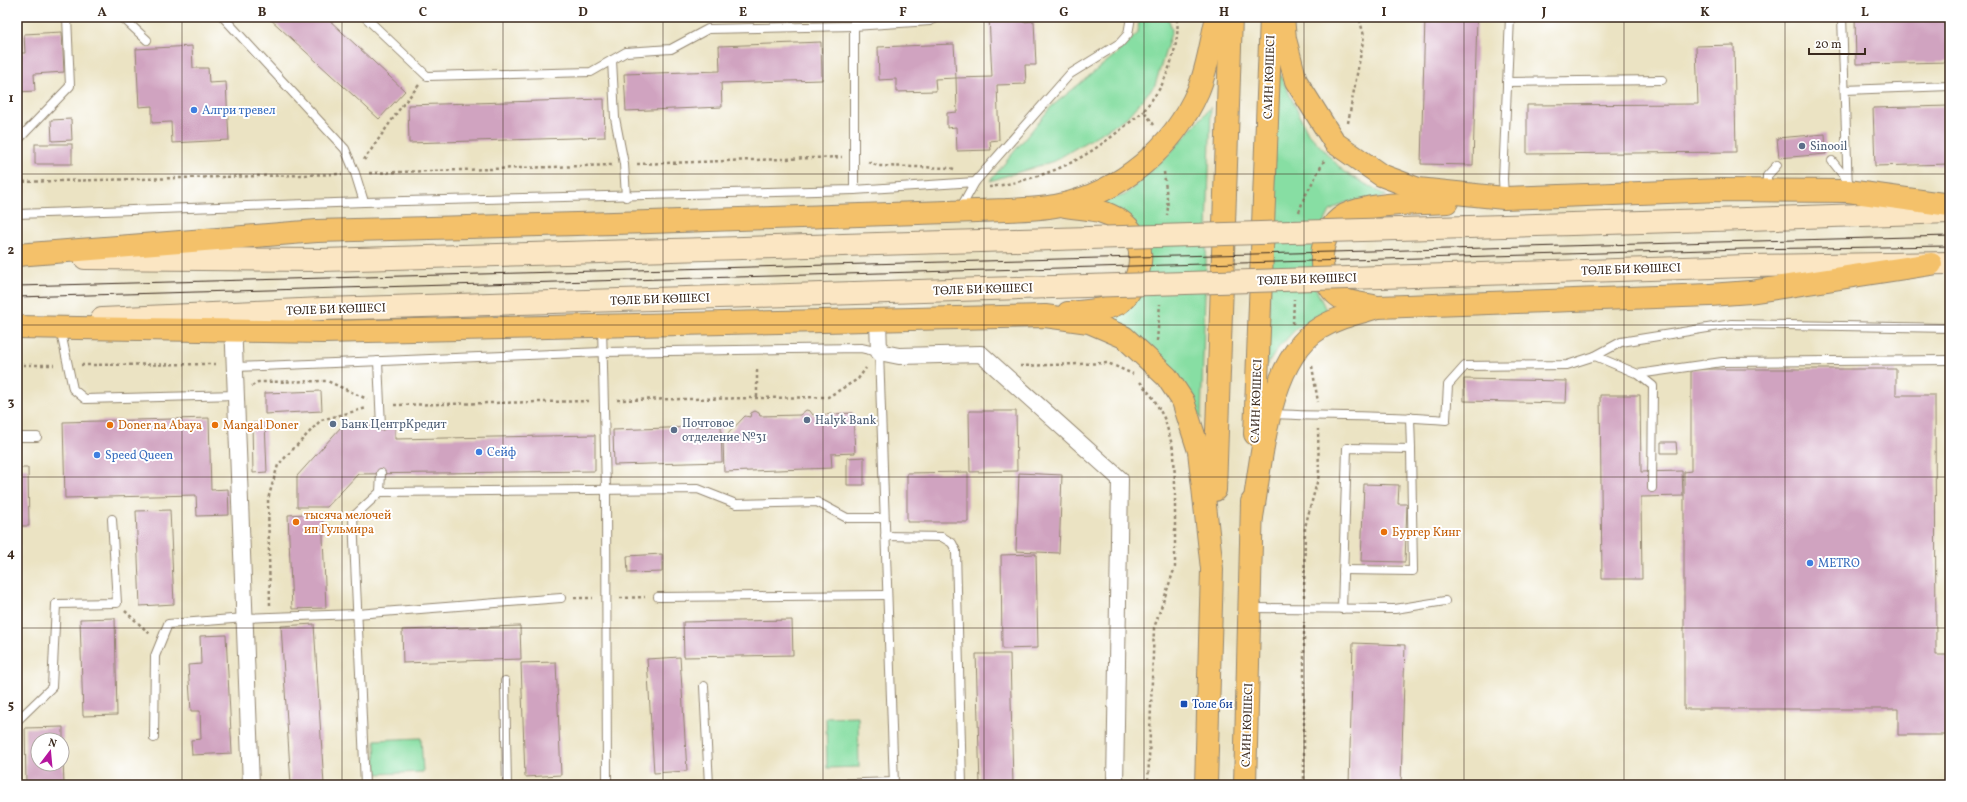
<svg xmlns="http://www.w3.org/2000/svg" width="1967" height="802" viewBox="0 0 1967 802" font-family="Vollkorn,serif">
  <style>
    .green { fill: #87dea3; stroke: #618460 }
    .building { fill: #d0a3c0 }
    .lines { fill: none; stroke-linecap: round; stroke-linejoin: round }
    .lane-casing { stroke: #938670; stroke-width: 10 }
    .street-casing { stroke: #938670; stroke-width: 18 }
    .secondary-casing { stroke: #938670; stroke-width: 24 }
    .primary-casing { stroke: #938670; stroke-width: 24 }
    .path { stroke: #938670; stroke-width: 2.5; stroke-dasharray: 3 3; stroke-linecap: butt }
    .lane { stroke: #fff; stroke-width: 8 }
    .street { stroke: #fff; stroke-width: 16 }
    .secondary { stroke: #fbe6c3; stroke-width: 22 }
    .primary { stroke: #f4c16a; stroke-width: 22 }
    .tram { stroke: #3b2a1e; stroke-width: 1 }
    .secondary-bridge-casing { stroke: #938670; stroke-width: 24; stroke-linecap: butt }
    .secondary-bridge { stroke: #fbe6c3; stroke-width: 22 }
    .grid { fill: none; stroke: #3b2a1e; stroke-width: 1; stroke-opacity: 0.55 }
    .shop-dot { fill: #3f7fe0; stroke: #fff; stroke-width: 1.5 }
    .service-dot { fill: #5c6f8a; stroke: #fff; stroke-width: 1.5 }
    .food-dot { fill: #e8710a; stroke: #fff; stroke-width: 1.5 }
    .transit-dot { fill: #1a4fb4; stroke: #fff; stroke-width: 1.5 }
    .labels { text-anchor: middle; stroke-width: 4; stroke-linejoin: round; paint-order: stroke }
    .street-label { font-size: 12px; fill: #3b2a1e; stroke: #fff }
    .shop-label { font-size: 12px; fill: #366cbe; stroke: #fff; text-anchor: start }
    .service-label { font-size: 12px; fill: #4e5e75; stroke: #fff; text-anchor: start }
    .food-label { font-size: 12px; fill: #c56008; stroke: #fff; text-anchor: start }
    .transit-label { font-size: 12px; fill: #164399; stroke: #fff; text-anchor: start }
    .neatline { fill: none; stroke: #3b2a1e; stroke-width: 1.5 }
    .grid-label { font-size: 13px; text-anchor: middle; font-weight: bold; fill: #3b2a1e }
  </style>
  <rect width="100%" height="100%" fill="#fff"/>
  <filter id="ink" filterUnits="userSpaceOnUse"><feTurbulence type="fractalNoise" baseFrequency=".025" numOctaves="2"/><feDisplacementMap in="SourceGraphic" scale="8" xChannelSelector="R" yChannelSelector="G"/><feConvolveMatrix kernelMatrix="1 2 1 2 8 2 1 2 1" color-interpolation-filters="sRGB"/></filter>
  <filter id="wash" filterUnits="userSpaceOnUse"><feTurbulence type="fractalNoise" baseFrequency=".012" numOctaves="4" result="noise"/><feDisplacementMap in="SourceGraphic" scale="16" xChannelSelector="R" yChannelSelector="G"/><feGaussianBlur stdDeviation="0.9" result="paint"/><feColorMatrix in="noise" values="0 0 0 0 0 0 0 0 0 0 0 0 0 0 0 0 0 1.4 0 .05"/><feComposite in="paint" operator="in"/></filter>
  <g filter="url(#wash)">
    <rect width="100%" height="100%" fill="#ebe3c3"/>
    <!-- green -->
    <g class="green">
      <path d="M1139 17H1168L1172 30 1155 85 1126 118 1054 161 990 181 1051 107 1115 55 1138 33Z"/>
      <path d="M1277 68 1308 133 1344 172 1387 196 1344 203 1330 211 1316 239 1313 283 1326 310 1297 328 1279 347 1267 365Z"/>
      <path d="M1211 107 1201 419 1165 358 1146 341 1105 318 1147 247 1100 203 1125 195 1172 151Z"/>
      <path d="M858 716 859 767 827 768 826 717Z"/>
      <path d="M421 738 423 772 376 774 375 740Z"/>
    </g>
    <g id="blocks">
      <!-- building -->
      <g class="building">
        <path d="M268 17H326L405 91 379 119Z"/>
        <path d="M989 17H1023V22L1034 21 1036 65H1025L1026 84 997 85 999 140 990 141 991 150 957 151 956 127 947 128V113L957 112 956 78 992 77Z"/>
        <path d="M1425 17H1477L1473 165 1421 164Z"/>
        <path d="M1855 17H1950V62L1856 64Z"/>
        <path d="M62 32 64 72 34 74 35 91 17 92V53H25L24 34Z"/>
        <path d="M821 42 822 80 721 83 722 107 626 111 624 74 720 71 719 46Z"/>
        <path d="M954 44 956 78 935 79 936 91 896 92V79L879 80 878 47Z"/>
        <path d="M1734 45 1736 152 1527 154V105L1698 104 1696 46Z"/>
        <path d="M192 46 193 68H208L209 83 226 82 229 140 172 143 171 122 152 123V106L139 107 136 49Z"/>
        <path d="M604 99 605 137 409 143 408 105Z"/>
        <path d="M1950 106V164L1875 166 1873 108Z"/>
        <path d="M71 119 72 140 52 141 51 120Z"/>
        <path d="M1825 134 1826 154 1779 158 1777 138Z"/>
        <rect x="35" y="144" width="37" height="20"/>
        <path d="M1691 369H1896V395H1935L1936 655H1950V735H1898V709H1684V472L1691 471Z"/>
        <path d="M1464 379 1567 381 1566 403 1464 401Z"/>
        <path d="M321 391 322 411 265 414V393Z"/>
        <path d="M1600 395H1640L1641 472 1682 471 1683 496 1641 497 1642 579H1602Z"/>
        <path d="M806 410 810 411 813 415 853 413 855 453 831 454 832 468 724 472 723 439 745 416 750 417 751 413 755 411 759 413 760 416 800 415Z"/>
        <path d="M969 411H1016L1017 471 970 472Z"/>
        <path d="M209 418 211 490 228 489 229 515 197 516 196 495 65 498 63 422Z"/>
        <path d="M265 422 267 472 253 473 252 423Z"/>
        <path d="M395 426V439L595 435V471L358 474 327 507H297V476L341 427Z"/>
        <path d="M721 426 722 462 614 465 613 430Z"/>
        <path d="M1661 442H1676L1677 453H1661Z"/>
        <path d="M864 457V485H847V458Z"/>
        <path d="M17 468H28L29 526H17Z"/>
        <path d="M968 472V522H907V473Z"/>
        <path d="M1019 473 1062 475 1059 553 1016 551Z"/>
        <path d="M1364 484 1399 485 1398 504H1407L1405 562 1361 561Z"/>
        <path d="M170 510 174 604 140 606 136 511Z"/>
        <path d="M322 513 326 608 292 609 288 515Z"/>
        <path d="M662 554V572L628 573 627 556Z"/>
        <path d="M1036 554 1038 648 1002 649 1001 555Z"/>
        <path d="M115 618 117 715 83 716 80 619Z"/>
        <path d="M792 620 793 655 684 657 683 622Z"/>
        <path d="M314 624 324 785H291L281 626Z"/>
        <path d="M520 626 521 659 403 663 402 630Z"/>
        <path d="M226 635 232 753 192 755 191 740 201 739 200 711H191L188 665 201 664 200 636Z"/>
        <path d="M1353 643 1405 645 1401 785H1349Z"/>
        <path d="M976 654H1010L1013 785H980Z"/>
        <path d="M680 657 687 771 654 773 647 659Z"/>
        <path d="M556 662 561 775 525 777 521 663Z"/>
        <path d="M63 727V740H38V764H62L63 759 64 785H26L25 728Z"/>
      </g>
    </g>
  </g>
  <g filter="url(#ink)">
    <use href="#blocks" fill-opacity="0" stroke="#938670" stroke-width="1"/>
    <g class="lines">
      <!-- lane casing -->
      <g class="lane-casing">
        <g id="lane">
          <path d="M122 17 147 40"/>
          <path d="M223 17 345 149 355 173 364 202"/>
          <path d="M365 17 427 76 591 72 626 52 671 49 708 29 854 26 930 21 938 17"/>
          <path d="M854 17V190"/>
          <path d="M1842 17 1848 190"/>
          <path d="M612 60 615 118 624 164 626 197"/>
          <path d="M1507 82 1662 80"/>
          <path d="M1845 90 1950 86"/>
          <path d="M17 141 70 86 67 17"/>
          <path d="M1832 161 1848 181"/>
          <path d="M1767 190V176L1777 165"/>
          <path d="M1504 197 1503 179 1510 17"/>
          <path d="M960 209 975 182"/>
          <path d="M17 214 364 202 854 190 975 182 1070 74 1120 43 1128 34 1131 17"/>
          <path d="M602 327 606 490 607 785"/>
          <path d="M60 328 73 389 85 399 237 395"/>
          <path d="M1595 356 1621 342 1732 324 1950 328"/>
          <path d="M378 361 381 426"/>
          <path d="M236 367 603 352 861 348 879 352 894 785"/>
          <path d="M1638 374 1722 362 1950 360"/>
          <path d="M1271 414C1329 417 1388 415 1446 420L1448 385 1465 366 1567 365 1595 356 1638 374 1653 386 1652 488"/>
          <path d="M17 437H37"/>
          <path d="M380 492 381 473"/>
          <path d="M885 536 942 537 952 543 956 551 962 785"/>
          <path d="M1343 570 1413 571 1411 449"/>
          <path d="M658 597 887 595"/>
          <path d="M1251 608 1395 609 1445 601"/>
          <path d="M1342 609 1347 448 1411 449 1410 417"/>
          <path d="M505 681 507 785"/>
          <path d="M704 686 709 785"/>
          <path d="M17 721 52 687 56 604 117 603 112 519"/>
          <path d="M154 738 155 656 168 624 245 618 357 614 561 598"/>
          <path d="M365 785 353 517 380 492 698 489 736 504 817 502 847 518H884"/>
          <path d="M801 785 894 782"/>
        </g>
      </g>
      <!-- street casing -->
      <g class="street-casing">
        <g id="street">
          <path d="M878 320 879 352 899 356 981 354 1120 479 1115 785"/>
          <path d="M233 321 251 785"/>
        </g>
      </g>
      <!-- secondary casing -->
      <g class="secondary-casing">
        <g id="secondary">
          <path d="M1747 219 1950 212"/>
          <path d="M85 258 322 260"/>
          <path d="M1748 266 1950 263"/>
          <path d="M102 319 323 309"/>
        </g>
      </g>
      <!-- primary casing -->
      <g class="primary-casing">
        <g id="primary">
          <path d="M1283 17 1285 39 1296 81 1335 143 1381 175 1418 189 1504 198 1721 190 1848 191 1950 205"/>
          <path d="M1065 206C1076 208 1088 208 1099 211 1130 220 1148 243 1137 275 1133 285 1128 297 1119 303 1104 311 1084 311 1068 313"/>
          <path d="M17 255 317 231 650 222 1006 210C1023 209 1043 209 1060 205 1121 192 1173 148 1198 91 1208 68 1211 41 1217 17"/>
          <path d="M1377 307C1366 304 1350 303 1341 298 1313 280 1317 231 1345 215 1370 202 1419 204 1447 202"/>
          <path d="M17 327 323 332 1045 316 1089 322 1124 337 1167 377 1183 401 1199 451 1212 569 1206 785"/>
          <path d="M1255 434 1271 17"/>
          <path d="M1215 490 1231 17"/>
          <path d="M1252 517C1262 461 1267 360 1320 328 1338 317 1358 313 1378 307L1710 295 1750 292 1931 264"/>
          <path d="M1245 785 1252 502"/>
        </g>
      </g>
      <!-- path -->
      <g class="path">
        <path d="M1348 123 1364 36 1359 17"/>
        <path d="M1154 125 1144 111C1149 103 1155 96 1160 88 1169 73 1182 34 1176 17"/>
        <path d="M364 160 401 107 419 85"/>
        <path d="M868 162 878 166 951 168 954 169"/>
        <path d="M637 164 842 157"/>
        <path d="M1164 172 1168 207 1167 215"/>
        <path d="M369 173 612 165"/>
        <path d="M17 182 342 174"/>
        <path d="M989 187C1010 185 1049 174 1068 164 1096 151 1120 130 1144 111"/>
        <path d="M1299 212 1304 198 1325 159"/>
        <path d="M1293 324 1294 299"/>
        <path d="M1157 341 1160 304"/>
        <path d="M17 365H54"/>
        <path d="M81 365 218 364"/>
        <path d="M1020 366 1108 363 1133 374"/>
        <path d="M1312 366 1318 402"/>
        <path d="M757 370V398"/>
        <path d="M1140 382 1154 399 1165 420 1174 452 1175 485V567L1154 628 1148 785"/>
        <path d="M252 386 258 382 327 381 367 399"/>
        <path d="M617 400 828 397 858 379 866 368"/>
        <path d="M394 405 590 401"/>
        <path d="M1304 597 1305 527 1319 475 1318 429"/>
        <path d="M574 598H593"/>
        <path d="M620 598 645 597"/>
        <path d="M270 605 268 499 278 465 321 420 367 408"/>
        <path d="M125 611 150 634"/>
        <path d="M1304 785V622"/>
      </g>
      <!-- lane -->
      <use href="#lane" class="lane"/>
      <!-- street -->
      <use href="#street" class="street"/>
      <!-- secondary -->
      <use href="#secondary" class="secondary"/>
      <!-- primary -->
      <use href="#primary" class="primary"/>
      <!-- tram -->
      <g class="tram">
        <path d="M17 286 1950 236"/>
        <path d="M17 297 1744 249 1950 246"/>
      </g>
      <!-- secondary-bridge casing -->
      <g class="secondary-bridge-casing">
        <g id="secondary-bridge">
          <path d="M322 260 1747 219"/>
          <path d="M323 309 1748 266"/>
        </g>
      </g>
      <!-- secondary-bridge -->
      <use href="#secondary-bridge" class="secondary-bridge"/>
    </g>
  </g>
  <!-- grid -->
  <path class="grid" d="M182 17V785M342 17V785M503 17V785M663 17V785M823 17V785M984 17V785M1144 17V785M1304 17V785M1464 17V785M1624 17V785M1785 17V785M17 174H1950M17 325H1950M17 477H1950M17 628H1950"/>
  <!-- markers -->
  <g class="shop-dot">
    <circle cx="194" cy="110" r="4"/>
    <circle cx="479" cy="452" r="4"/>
    <circle cx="97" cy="455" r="4"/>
    <circle cx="1810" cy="563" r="4"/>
  </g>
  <g class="service-dot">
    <circle cx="1802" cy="146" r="4"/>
    <circle cx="807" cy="420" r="4"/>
    <circle cx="333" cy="424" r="4"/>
    <circle cx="674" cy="430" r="4"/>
  </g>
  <g class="food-dot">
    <circle cx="110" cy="425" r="4"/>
    <circle cx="215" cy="425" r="4"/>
    <circle cx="296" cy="522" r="4"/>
    <circle cx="1384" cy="532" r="4"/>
  </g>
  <rect class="transit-dot" x="1180" y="700" width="8" height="8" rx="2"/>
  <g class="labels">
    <!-- street labels -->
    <g class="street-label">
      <text transform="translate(1269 77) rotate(-88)" y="4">САИН КӨШЕСІ</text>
      <text transform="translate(1631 269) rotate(-2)" y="4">ТӨЛЕ БИ КӨШЕСІ</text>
      <text transform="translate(1307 279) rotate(-2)" y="4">ТӨЛЕ БИ КӨШЕСІ</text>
      <text transform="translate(983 289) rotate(-2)" y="4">ТӨЛЕ БИ КӨШЕСІ</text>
      <text transform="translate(660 299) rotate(-2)" y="4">ТӨЛЕ БИ КӨШЕСІ</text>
      <text transform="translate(336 309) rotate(-2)" y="4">ТӨЛЕ БИ КӨШЕСІ</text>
      <text transform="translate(1256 401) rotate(-88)" y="4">САИН КӨШЕСІ</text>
      <text transform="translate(1247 725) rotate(-88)" y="4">САИН КӨШЕСІ</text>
    </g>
    <!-- shop labels -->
    <g class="shop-label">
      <text x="202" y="114">Алгри тревел</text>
      <text x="487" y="456">Сейф</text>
      <text x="105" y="459">Speed Queen</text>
      <text x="1818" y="567">METRO</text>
    </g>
    <!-- service labels -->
    <g class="service-label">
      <text x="1810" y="150">Sinooil</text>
      <text x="815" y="424">Halyk Bank</text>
      <text x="682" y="427">Почтовое<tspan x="682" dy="14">отделение №31</tspan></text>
      <text x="341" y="428">Банк ЦентрКредит</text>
    </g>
    <!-- food labels -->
    <g class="food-label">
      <text x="118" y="429">Doner na Abaya</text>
      <text x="223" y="429">Mangal Doner</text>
      <text x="304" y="519">тысяча мелочей<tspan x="304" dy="14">ип Гульмира</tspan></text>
      <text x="1392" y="536">Бургер Кинг</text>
    </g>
    <!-- transit labels -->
    <g class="transit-label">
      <text x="1192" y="708">Толе би</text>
    </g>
  </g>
  <!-- margin -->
  <rect width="1967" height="802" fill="none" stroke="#fff" stroke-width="44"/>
  <!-- north arrow -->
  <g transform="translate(50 752) rotate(16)"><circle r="19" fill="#ffffff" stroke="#b1aaa5"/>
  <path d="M0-3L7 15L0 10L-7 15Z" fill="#b5179e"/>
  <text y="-6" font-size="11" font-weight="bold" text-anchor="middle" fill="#3b2a1e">N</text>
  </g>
  <!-- scale -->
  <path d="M1809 48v6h56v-6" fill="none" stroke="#3b2a1e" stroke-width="2"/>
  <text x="1815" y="48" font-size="12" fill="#3b2a1e" stroke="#ffffff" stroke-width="3" paint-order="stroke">20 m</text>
  <rect x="22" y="22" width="1923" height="758" class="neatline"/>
  <g class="grid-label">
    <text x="102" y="16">A</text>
    <text x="262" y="16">B</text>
    <text x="423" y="16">C</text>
    <text x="583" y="16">D</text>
    <text x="743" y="16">E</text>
    <text x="903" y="16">F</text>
    <text x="1064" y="16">G</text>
    <text x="1224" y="16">H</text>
    <text x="1384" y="16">I</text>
    <text x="1544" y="16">J</text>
    <text x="1705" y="16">K</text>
    <text x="1865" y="16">L</text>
    <text x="11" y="102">1</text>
    <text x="11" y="254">2</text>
    <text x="11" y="406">3</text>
    <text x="11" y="557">4</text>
    <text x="11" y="709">5</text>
  </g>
</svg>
